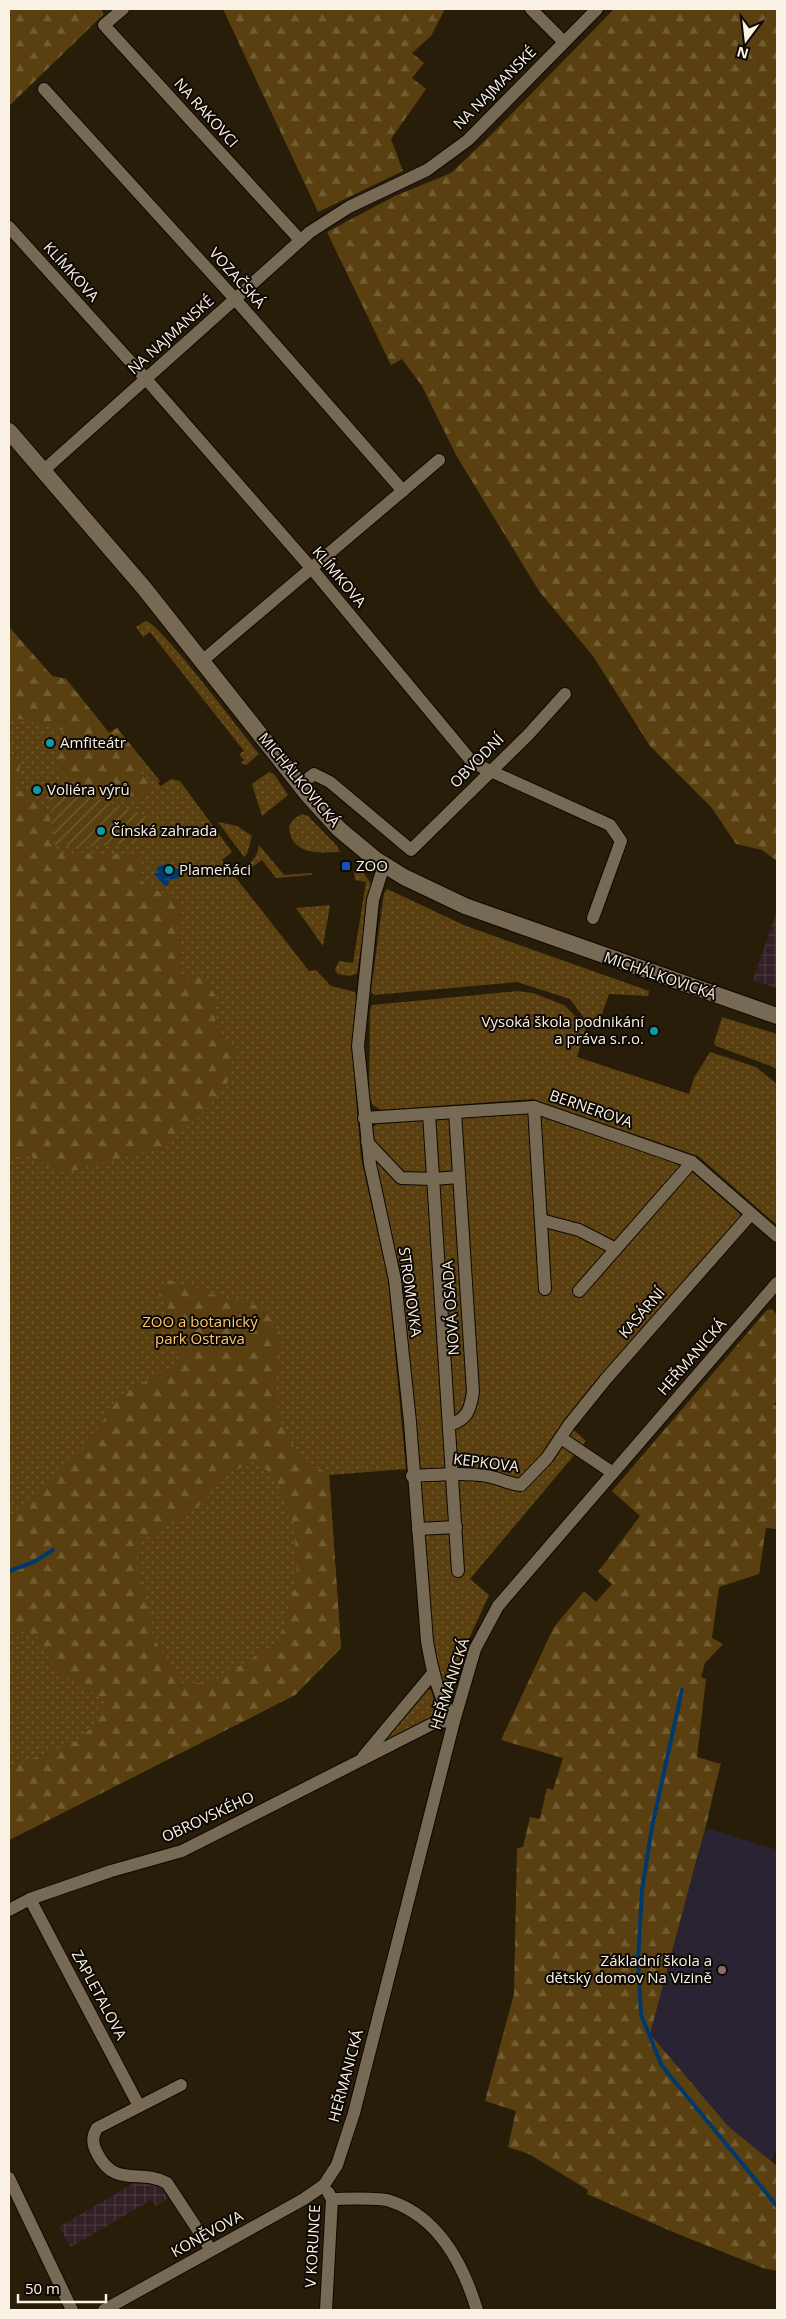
<svg xmlns="http://www.w3.org/2000/svg" width="786" height="2319" viewBox="0 0 786 2319" font-family="'Open Sans',sans-serif">
  <style>
    .industrial { fill: url(#industrial-grid) }
    .education { fill: #292333 }
    .grass { fill: url(#grass-dots) }
    .forest { fill: url(#forest-firs); fill-rule: evenodd }
    .garden { fill: url(#garden-furrows) }
    .water { fill: url(#water-ripples) }
    .lines { fill: none; stroke-linecap: round; stroke-linejoin: round }
    .stream { stroke: #00396b; stroke-width: 4 }
    .minor-casing { stroke: #110700; stroke-width: 14 }
    .tertiary-casing { stroke: #110700; stroke-width: 18 }
    .minor { stroke: #776a54; stroke-width: 12 }
    .tertiary { stroke: #776a54; stroke-width: 16 }
    .culture-dot { fill: #0f9aa8; stroke: #0d0803; stroke-width: 2 }
    .transit-dot { fill: #1a4fb4; stroke: #0d0803; stroke-width: 2 }
    .education-dot { fill: #8d6e63; stroke: #0d0803; stroke-width: 2 }
    .labels { text-anchor: middle; stroke-width: 4; stroke-linejoin: round; paint-order: stroke }
    .street-label { font-size: 15px; fill: #f9f2e5; stroke: #0d0803 }
    .poi-label { font-size: 15px; fill: #f9f2e5; stroke: #0d0803; text-anchor: start }
    .park-label { font-size: 15px; fill: #fcc76b; stroke: #0d0803 }
  </style>
  <defs>
    <pattern id="industrial-grid" width="8" height="8" patternUnits="userSpaceOnUse" patternTransform="scale(1.25)"><rect width="8" height="8" fill="#332027"/><path d="M0 4h8M4 0v8" fill="none" stroke="#47363c"/></pattern>
    <pattern id="grass-dots" width="8" height="8" patternUnits="userSpaceOnUse" patternTransform="scale(1.25)"><rect width="8" height="8" fill="#5a4010"/><path d="M2 2h.1M6 6h.1" fill="none" stroke="#725c33" stroke-width="1.8" stroke-linecap="round"/></pattern>
    <pattern id="forest-firs" width="22" height="20" patternUnits="userSpaceOnUse" patternTransform="scale(1.25)"><rect width="22" height="20" fill="#5a4010"/><path d="M5 1l3.5 6h-7zM16 11l3.5 6h-7z" fill="#725c33"/></pattern>
    <pattern id="garden-furrows" width="10" height="10" patternUnits="userSpaceOnUse" patternTransform="scale(1.25)"><rect width="10" height="10" fill="#5a4010"/><path d="M-1 1l2-2M0 10L10 0M9 11l2-2" fill="none" stroke="#725c33"/></pattern>
    <pattern id="water-ripples" width="26" height="14" patternUnits="userSpaceOnUse" patternTransform="scale(1.25)"><rect width="26" height="14" fill="#00396b"/><path d="M2 4q2-2 4 0t4 0M15 11q2-2 4 0t4 0" fill="none" stroke="#265680"/></pattern>
  </defs>
  <rect width="100%" height="100%" fill="#281d09"/>
  <!-- industrial -->
  <g class="industrial">
    <path d="M777 911V988L753 980Z"/>
    <path d="M153 2172 168 2199 156 2206 151 2200 71 2247 59 2227Z"/>
  </g>
  <!-- education -->
  <path class="education" d="M707 1828 777 1850V2148L771 2162 728 2126 650 2034 698 1854Z"/>
  <!-- grass -->
  <g class="grass">
    <path d="M146 621C160 623 244 736 259 754L246 765 241 763 244 760 239 754 244 751 150 632 143 637 136 627Z"/>
    <path d="M9 627 52 676 66 679 109 733 117 728 160 781 158 783 161 786 171 779 180 781 232 852 222 860 309 971 316 970 331 986 355 992 357 999 352 1050 361 1158 388 1278 406 1469 329 1475 341 1648 295 1695 9 1840Z"/>
    <path d="M269 772 274 774 288 795 262 816 252 784Z"/>
    <path d="M302 814 308 816 337 846 340 852C318 853 290 855 289 826L295 818Z"/>
    <path d="M218 822 237 826 252 836 247 854 244 857Z"/>
    <path d="M259 845 284 875 312 873V875L276 878 262 860 251 868 249 865 257 854Z"/>
    <path d="M354 872H363L371 884 357 973 350 976 338 974 335 970 339 961 353 963 366 882 355 880Z"/>
    <path d="M387 889 466 926 649 991 648 996 609 994 597 1028 587 1022 570 999 517 982 374 995 371 991 384 893Z"/>
    <path d="M330 905 323 946 296 908Z"/>
    <path d="M518 991 533 993 564 1005 586 1027 577 1057 689 1094 694 1078 710 1052 756 1067 777 1084V1225L698 1156 533 1099 381 1110 373 1105 369 1097 370 1011 372 1005Z"/>
    <path d="M722 1017 777 1034V1070L771 1066 716 1046 714 1043Z"/>
    <path d="M529 1113 670 1161 693 1173 739 1213 741 1216 567 1424 586 1441 470 1579 489 1595 461 1656 450 1695 446 1699 434 1661 377 1175 373 1127 377 1124Z"/>
    <path d="M428 1689 431 1690 437 1711 433 1721 381 1744Z"/>
  </g>
  <!-- forest -->
  <g class="forest">
    <path d="M9 9H101L104 14 9 106Z"/>
    <path d="M223 9H445L431 36 412 53 424 63 412 78 426 89 391 139 403 171 318 212Z"/>
    <path d="M614 9H777V861L762 850 736 844 712 808 650 746 593 656 539 591 456 455 422 386 402 359 391 365 327 232 395 196 451 173 492 134Z"/>
    <path d="M9 627 52 676 66 679 109 733 117 728 147 766 140 772 151 787 130 804 94 783C78 788 62 777 54 762L73 738 63 730 9 716Z"/>
    <path d="M9 756 21 761 16 789 37 799 39 809 49 810 54 853 140 854 139 880 183 905 177 931 181 977 204 978 215 995V1025L235 1048 227 1084 204 1112 161 1148 64 1173 33 1158 31 1153 9 1159Z"/>
    <path d="M168 1280 217 1296 263 1307 282 1336 276 1381 280 1421 300 1459 329 1474 341 1648 295 1695 9 1840V1768L76 1741 95 1725 105 1700 57 1671 37 1636 25 1631 9 1630V1514L20 1512 101 1424 117 1397 184 1360 176 1347 179 1334 159 1294ZM255 1461 275 1477 294 1524 297 1574 285 1625 275 1644 217 1680 204 1683H182L154 1639 137 1565 138 1543 205 1502 219 1478Z"/>
    <path d="M772 1309 777 1315V1401L774 1404 777 1407V1529L766 1528 759 1574 719 1587 712 1638 723 1644 705 1663 701 1677 706 1679 697 1757 721 1764C712 1794 708 1824 698 1854L650 2034 728 2126 777 2166V2271L763 2268 673 2232 587 2194 588 2190 529 2154 508 2147 516 2111 485 2101 514 1994 517 1848 523 1847 530 1817 540 1819 547 1788 553 1790 563 1758 501 1740 554 1627 584 1591 596 1602 612 1584 598 1572 640 1516 612 1491 767 1310Z"/>
  </g>
  <!-- garden -->
  <path class="garden" d="M48 785C75 794 126 804 149 818 155 822 157 828 160 834 125 848 91 846 55 845Z"/>
  <!-- water -->
  <path class="water" d="M166 864 180 870 179 878 169 880 168 886H165L154 874 157 871V867Z"/>
  <g class="lines">
    <!-- stream -->
    <g class="stream">
      <path d="M9 1571 34 1562 53 1550"/>
      <path d="M682 1690 652 1827 642 1890 638 1961 641 2015 662 2066 777 2206"/>
    </g>
    <!-- minor casing -->
    <g class="minor-casing">
      <g id="minor">
        <path d="M123 9 104 25 300 240"/>
        <path d="M531 9 564 42"/>
        <path d="M44 89 235 299 403 491"/>
        <path d="M9 227 146 379 312 569 473 763 610 825 621 841 593 918"/>
        <path d="M44 470 310 232 349 207 427 170 468 140 597 9"/>
        <path d="M202 661 439 460"/>
        <path d="M300 785 314 774 330 782 411 850 528 735 565 694"/>
        <path d="M534 1107 545 1289"/>
        <path d="M429 1114 458 1571"/>
        <path d="M364 1118 534 1107 692 1162 777 1236"/>
        <path d="M367 1142 401 1178 433 1179 459 1177"/>
        <path d="M541 1220 579 1230 616 1249"/>
        <path d="M579 1291 692 1162"/>
        <path d="M449 1425C468 1419 470 1410 473 1392L455 1112"/>
        <path d="M561 1438 613 1473"/>
        <path d="M412 1476C438 1475 462 1472 487 1476 499 1478 509 1484 521 1485L547 1458 569 1425 606 1379 751 1214"/>
        <path d="M418 1529 456 1527"/>
        <path d="M363 1757 433 1673"/>
        <path d="M30 1899 139 2106"/>
        <path d="M9 1910 30 1899 111 1871 182 1851 436 1722 454 1721C438 1696 432 1670 427 1641L410 1422 395 1280 370 1164 358 1046 373 900 384 865"/>
        <path d="M181 2085 97 2128C92 2137 92 2143 97 2153 115 2189 140 2168 167 2183L211 2250"/>
        <path d="M9 2178 72 2310"/>
        <path d="M332 2199C346 2199 378 2197 390 2201 439 2217 463 2264 477 2310"/>
        <path d="M104 2310 304 2199 324 2185 337 2165 354 2113 454 1721 475 1649 498 1606 777 1283"/>
        <path d="M326 2310 332 2199 328 2192"/>
      </g>
    </g>
    <!-- tertiary casing -->
    <g class="tertiary-casing">
      <path id="tertiary" d="M9 431 144 588 308 795 339 829 375 859 404 877 465 906 777 1016"/>
    </g>
    <!-- minor -->
    <use href="#minor" class="minor"/>
    <!-- tertiary -->
    <use href="#tertiary" class="tertiary"/>
  </g>
  <!-- markers -->
  <g class="culture-dot">
    <circle cx="50" cy="743" r="5"/>
    <circle cx="37" cy="790" r="5"/>
    <circle cx="101" cy="831" r="5"/>
    <circle cx="169" cy="870" r="5"/>
    <circle cx="654" cy="1031" r="5"/>
  </g>
  <rect class="transit-dot" x="341" y="861" width="10" height="10" rx="2.5"/>
  <circle class="education-dot" cx="722" cy="1970" r="5"/>
  <g class="labels">
    <!-- street labels -->
    <g class="street-label">
      <text transform="translate(495 88) rotate(-45)" y="5">NA NAJMANSKÉ</text>
      <text transform="translate(206 113) rotate(48)" y="5">NA RAKOVCI</text>
      <text transform="translate(71 272) rotate(48)" y="5">KLÍMKOVA</text>
      <text transform="translate(237 278) rotate(48)" y="5">VOZAČSKÁ</text>
      <text transform="translate(171 335) rotate(-42)" y="5">NA NAJMANSKÉ</text>
      <text transform="translate(339 577) rotate(50)" y="5">KLÍMKOVA</text>
      <text transform="translate(477 761) rotate(-45)" y="5">OBVODNÍ</text>
      <text transform="translate(299 780) rotate(50)" y="5">MICHÁLKOVICKÁ</text>
      <text transform="translate(660 976) rotate(19)" y="5">MICHÁLKOVICKÁ</text>
      <text transform="translate(591 1109) rotate(19)" y="5">BERNEROVA</text>
      <text transform="translate(410 1292) rotate(82)" y="5">STROMOVKA</text>
      <text transform="translate(451 1308) rotate(-94)" y="5">NOVÁ OSADA</text>
      <text transform="translate(642 1313) rotate(-49)" y="5">KASÁRNÍ</text>
      <text transform="translate(692 1357) rotate(-49)" y="5">HEŘMANICKÁ</text>
      <text transform="translate(486 1463) rotate(7)" y="5">KEPKOVA</text>
      <text transform="translate(450 1684) rotate(-72)" y="5">HEŘMANICKÁ</text>
      <text transform="translate(208 1817) rotate(-25)" y="5">OBROVSKÉHO</text>
      <text transform="translate(99 1995) rotate(62)" y="5">ZAPLETALOVA</text>
      <text transform="translate(346 2076) rotate(-75)" y="5">HEŘMANICKÁ</text>
      <text transform="translate(207 2234) rotate(-29)" y="5">KONĚVOVA</text>
      <text transform="translate(313 2246) rotate(-87)" y="5">V KORUNCE</text>
    </g>
    <!-- poi labels -->
    <g class="poi-label">
      <text x="60" y="748">Amfiteátr</text>
      <text x="47" y="795">Voliéra výrů</text>
      <text x="111" y="836">Čínská zahrada</text>
      <text x="356" y="871">ZOO</text>
      <text x="179" y="875">Plameňáci</text>
      <text x="644" y="1027" text-anchor="end">Vysoká škola podnikání<tspan x="644" dy="17">a práva s.r.o.</tspan></text>
      <text x="712" y="1966" text-anchor="end">Základní škola a<tspan x="712" dy="17">dětský domov Na Vizině</tspan></text>
    </g>
    <!-- park labels -->
    <g class="park-label">
      <text x="200" y="1327">ZOO a botanický<tspan x="200" dy="17">park Ostrava</tspan></text>
    </g>
  </g>
  <!-- border -->
  <rect width="786" height="2319" fill="none" stroke="#f9f2e5" stroke-width="20"/>
  <!-- north arrow -->
  <g transform="translate(746 40) rotate(195)" stroke="#0d0803" stroke-width="4" paint-order="stroke">
  <path d="M0-4L9 19L0 12L-9 19Z" fill="#f9f2e5"/>
  <text y="-8" font-size="14" font-weight="bold" text-anchor="middle" fill="#f9f2e5">N</text>
  </g>
  <!-- scale -->
  <path d="M18 2294v8h88v-8" fill="none" stroke="#f9f2e5" stroke-width="2.5"/>
  <text x="25" y="2294" font-size="15" fill="#f9f2e5" stroke="#0d0803" stroke-width="4" paint-order="stroke">50 m</text>
</svg>
